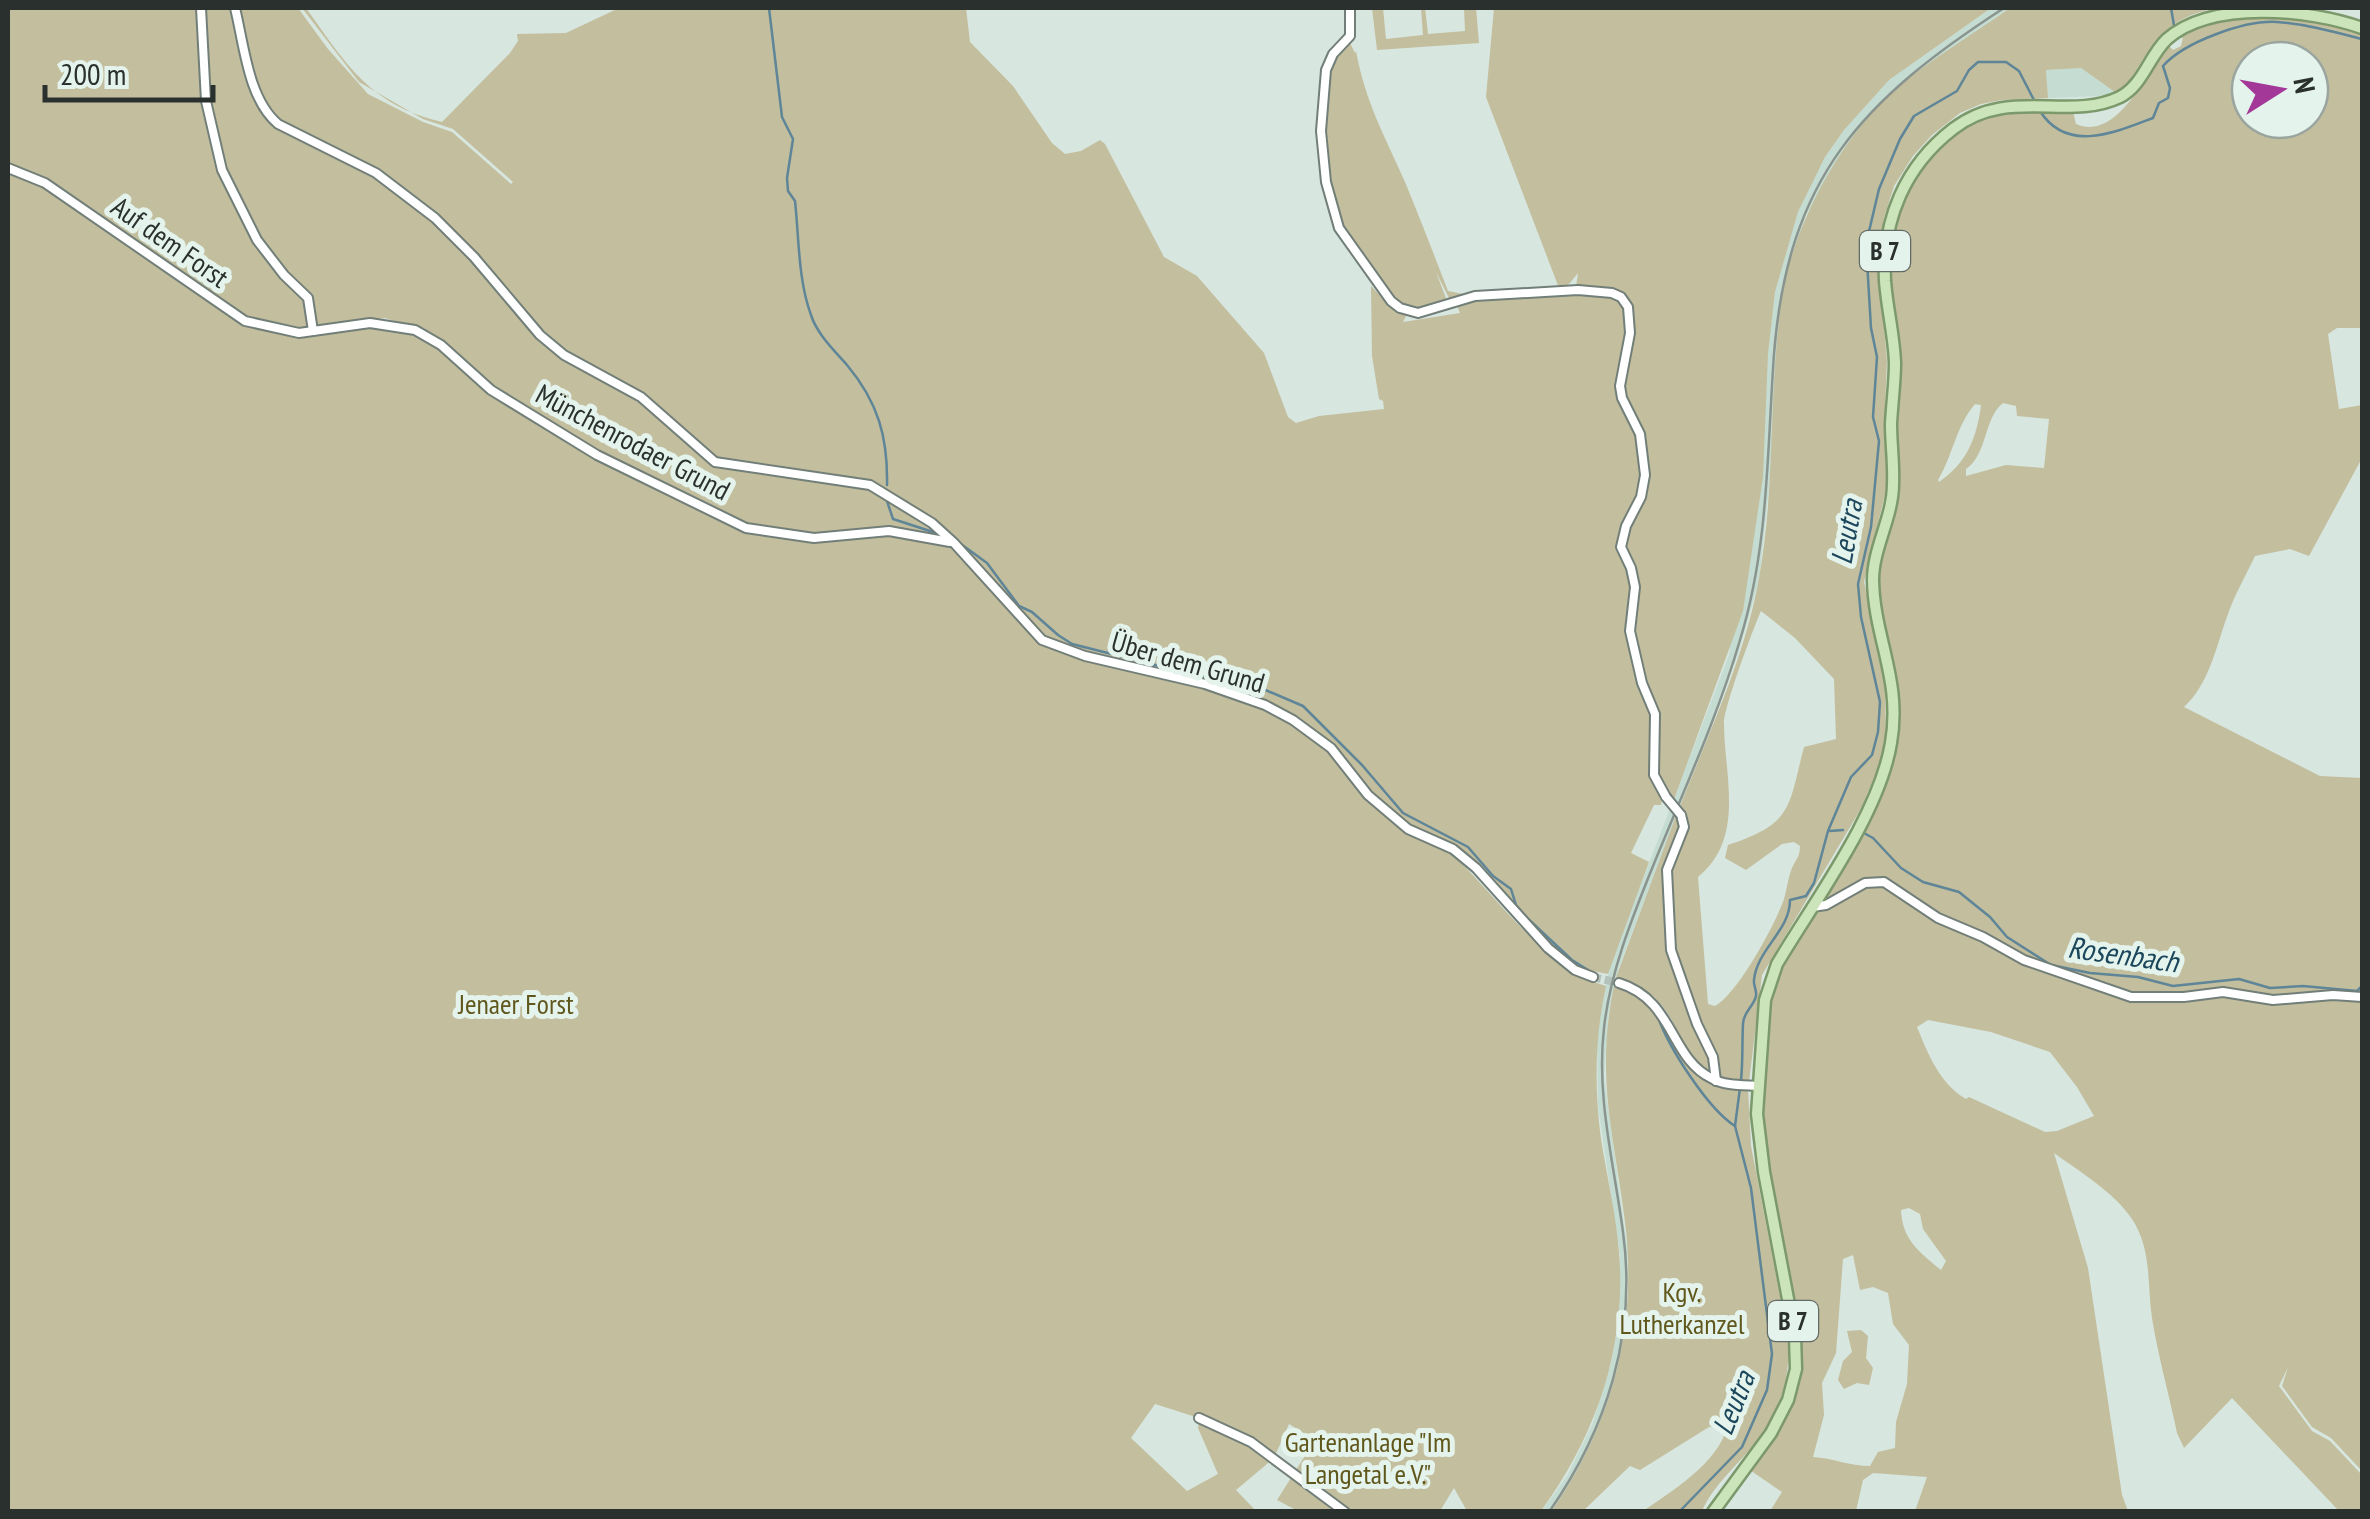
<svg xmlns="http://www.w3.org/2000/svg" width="2370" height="1519" viewBox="0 0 2370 1519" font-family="'PT Sans Narrow',sans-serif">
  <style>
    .built { fill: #c5dcd2 }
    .green { fill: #c3be9d; fill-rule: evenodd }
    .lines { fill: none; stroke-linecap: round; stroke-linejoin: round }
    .stream { stroke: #5e8598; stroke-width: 2.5 }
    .minor-tunnel { stroke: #b4c2bb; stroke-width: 8; stroke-dasharray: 8 4; stroke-linecap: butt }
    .minor-casing { stroke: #727f79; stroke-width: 12 }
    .major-casing { stroke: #7c996b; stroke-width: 15 }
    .minor { stroke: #fff; stroke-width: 8 }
    .major { stroke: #cbe4ba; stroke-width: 10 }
    .rail { stroke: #89948e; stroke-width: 2.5 }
    .minor-bridge-casing { stroke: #727f79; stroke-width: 12; stroke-linecap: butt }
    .minor-bridge { stroke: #fff; stroke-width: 8 }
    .labels { text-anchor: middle; stroke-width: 10; stroke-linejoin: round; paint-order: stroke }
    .shield { fill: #e4f3ec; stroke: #626a66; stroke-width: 2.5 }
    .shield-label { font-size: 25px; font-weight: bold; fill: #2a302d }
    .street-label { font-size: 28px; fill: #2a302d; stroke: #e4f3ec }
    .park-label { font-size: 28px; fill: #60571c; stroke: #e4f3ec }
    .water-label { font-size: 30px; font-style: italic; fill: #1b465b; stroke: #e4f3ec }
  </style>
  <rect width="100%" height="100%" fill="#d7e6df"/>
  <!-- built -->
  <g class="built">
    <path d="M1991 8H2010L1896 89 1853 137 1806 215 1782 294 1770 478 1759 581 1737 657 1619 967 1609 1011 1604 1076 1628 1255 1625 1340 1599 1428 1573 1480 1551 1511 1541 1512 1567 1476 1592 1425 1612 1359 1619 1322 1620 1255 1598 1106 1597 1042 1601 1010 1610 965 1729 655 1775 292 1798 212 1825 157 1844 130 1889 80Z"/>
    <path d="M2081 68 2115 92 2100 96 2048 98 2046 70Z"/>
  </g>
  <!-- green -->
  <g class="green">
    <path d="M8 8H199L200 46 219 170 255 242 306 299 310 327 298 330 253 321 46 181 8 164Z"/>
    <path d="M204 8H233C242 46 246 101 278 127L375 174 434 219 473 258 538 336 563 357 641 399 706 459 738 469 862 482 881 489 915 514 916 507 873 481 716 461 643 396 565 353 541 333 436 216 376 171 279 122C250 99 247 45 238 11L245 8H298L328 49 368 94 423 122 452 132 511 184 513 182 453 129 423 119 359 82 302 8H306C346 64 370 105 442 122L510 53 518 41 517 34 566 33 619 8H966L970 42 1013 86 1052 143 1065 154 1081 151 1100 140 1105 144 1164 257 1197 276 1264 353 1288 417 1296 423 1319 416 1384 409 1383 401 1379 399 1372 356 1371 286 1389 305 1407 314 1403 322 1460 313 1456 303C1489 294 1597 280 1623 303L1628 325 1617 386 1620 399 1638 435 1642 474 1639 496 1624 525 1619 548 1631 577 1628 631 1640 684 1653 714 1652 775 1663 795 1661 805H1654L1631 853 1649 862 1608 974C1598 972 1587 970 1578 966 1538 948 1495 882 1461 851L1456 858C1498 898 1548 971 1606 986 1595 1036 1594 1087 1601 1139 1607 1177 1616 1214 1619 1252 1627 1347 1596 1436 1541 1511H1467L1454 1488 1440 1511H1294V1509L1277 1500 1315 1440 1289 1424 1274 1458 1236 1490 1256 1511H8V171L44 185 245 322 298 334 368 327 403 329 439 348 501 399 595 456 744 529 813 541 889 535 911 538 912 534 890 529 814 536 747 524 599 452 503 395 441 342 418 329 385 318 315 327 310 297 285 273 259 238 224 169 208 100ZM1155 1404 1199 1418 1198 1428 1218 1474 1187 1491 1131 1438Z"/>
    <path d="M1372 8H1383L1386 39 1423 35 1421 8H1425L1428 34 1465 31 1464 8H1476L1479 43 1377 50Z"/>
    <path d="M1494 8H1991L1889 80 1844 130 1825 157 1798 212 1775 292 1768 353 1763 477 1743 611 1673 802 1656 774 1657 728 1633 637 1636 597 1623 542 1647 475 1642 434 1628 406 1622 386 1632 333 1626 300 1576 287 1578 273 1569 284 1559 288 1486 97Z"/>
    <path d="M2010 8H2217C2166 17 2153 43 2128 84L2115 92 2081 68 2046 70 2048 98 2002 100 1981 104 1960 113 1932 135 1913 156 1894 186 1884 218 1878 258 1887 362 1884 428 1887 486 1864 582 1885 682 1886 740 1881 761 1862 807 1762 975 1749 1082 1724 1080 1719 1076 1680 979 1672 940 1676 927 1671 911 1668 870 1684 831 1679 809C1708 734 1745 658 1759 578 1776 486 1768 391 1782 297 1793 225 1842 135 1898 87 1933 58 1973 34 2010 8ZM1761 611 1795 638 1834 679 1836 739 1804 747C1788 809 1793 823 1728 845L1725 858 1746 870 1782 844 1794 842 1800 846C1800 857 1796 859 1792 868 1788 878 1787 889 1784 899 1775 925 1738 993 1715 1006L1708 1004 1698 877C1746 838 1724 775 1724 723 1724 707 1753 629 1761 611Z"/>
    <path d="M2269 14 2298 16 2362 32V328H2337L2328 334 2339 409 2362 405V458L2309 556 2290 549 2255 556C2246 575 2235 594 2228 614 2216 646 2210 683 2184 707L2320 776 2362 778V1471L2331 1438 2312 1427 2282 1386 2288 1367 2279 1386 2312 1431 2330 1441 2362 1475V1511H2339L2232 1398 2184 1448 2177 1433C2169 1394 2158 1356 2152 1318 2147 1284 2152 1249 2132 1219 2115 1193 2079 1171 2054 1153L2088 1268 2122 1495 2128 1511H1915L1927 1477 1873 1473 1863 1480 1856 1511H1770L1782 1492 1747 1468 1775 1433 1798 1369 1764 1141C1759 1073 1760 972 1809 919 1822 906 1846 896 1862 887L1818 905 1880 789 1897 696 1876 573 1895 502 1888 260C1899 200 1927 127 1996 113 2021 108 2045 111 2072 108L2076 124C2118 142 2148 71 2167 44L2173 50 2181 46 2183 38 2178 36C2207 20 2237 17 2269 14ZM2250 60H2310V120H2250ZM2003 403 2016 406 2017 416 2049 419 2044 468 2006 465 1966 476V469C1988 454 1983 419 2003 403ZM1975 404 1981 405C1977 437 1967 463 1939 482L1938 480C1953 455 1956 426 1975 404ZM1928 1020 1991 1032 2050 1052 2077 1087 2094 1116 2057 1131 2045 1132 1969 1097 1966 1099C1940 1084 1928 1054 1917 1027ZM1909 1208 1920 1214 1923 1229 1946 1261 1941 1270C1919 1252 1902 1239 1901 1210ZM1853 1255 1860 1290 1873 1287 1888 1293 1893 1324 1909 1345 1907 1384 1896 1422 1895 1448 1878 1452 1870 1466C1850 1466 1832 1458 1813 1457L1824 1415 1822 1383 1836 1353 1843 1259Z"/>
    <path d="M1350 43 1355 53 1356 51C1366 104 1384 134 1405 182 1420 218 1434 255 1448 291L1463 294 1450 300 1436 272 1447 301 1420 310 1402 306 1387 292 1342 228 1337 215 1326 168 1323 128 1328 72 1335 56Z"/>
    <path d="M1677 813 1683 821 1671 852 1670 951 1712 1057 1715 1076C1681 1057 1682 1027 1658 1001 1648 989 1630 985 1615 980Z"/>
    <path d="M1614 986C1681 998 1660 1085 1748 1089L1751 1146 1788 1337C1791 1375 1781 1412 1756 1442 1738 1465 1714 1484 1702 1511H1643C1672 1491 1718 1463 1727 1427H1709L1640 1470 1630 1466 1583 1511 1551 1512C1612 1425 1638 1327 1625 1222 1614 1133 1595 1078 1614 986Z"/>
    <path d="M1861 1330 1868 1336 1866 1358 1873 1368 1869 1385 1857 1383 1844 1389 1838 1380 1843 1361 1852 1352 1847 1331Z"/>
  </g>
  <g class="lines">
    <!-- stream -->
    <g class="stream">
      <path d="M769 8 782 117 793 139 787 178 788 191 795 201C799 237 798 280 811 315 817 334 834 350 847 365 878 402 888 437 887 485"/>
      <path d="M2171 8 2175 31"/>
      <path d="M2040 111C2067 154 2116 132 2153 118L2159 103 2168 98 2170 88 2163 66C2184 42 2245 20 2277 22 2306 24 2335 32 2362 39"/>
      <path d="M887 501 893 519 933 532"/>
      <path d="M954 539 987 563 1019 606 1032 612 1058 635 1072 644 1239 686 1263 689 1303 706 1362 765 1403 813 1468 847 1493 876 1511 889 1516 905 1526 917 1572 960 1588 970"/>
      <path d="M1830 831 1843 830"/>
      <path d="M1862 832 1873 838 1901 868 1923 882 1959 892 1990 917 2007 937 2051 965 2090 973 2138 977 2173 986 2239 979 2270 988 2303 986 2357 991 2362 986"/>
      <path d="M1658 1017C1669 1048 1708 1109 1735 1126"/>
      <path d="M1741 1080C1743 1061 1742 1043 1743 1024 1743 1012 1754 1006 1756 996 1757 990 1753 985 1754 980 1757 949 1790 931 1790 900L1806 896 1814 883 1828 831 1851 777 1872 755 1878 732 1880 702 1861 617 1858 584 1871 527 1879 441 1873 417 1877 357 1871 328 1866 244 1879 189 1900 139 1914 116 1957 91 1969 70 1978 62H2006L2019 71 2036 104"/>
      <path d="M1679 1512 1742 1447 1767 1390 1772 1354 1751 1188 1735 1126 1740 1088"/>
    </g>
    <!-- minor-tunnel -->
    <path class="minor-tunnel" d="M1593 977 1619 983"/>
    <!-- minor casing -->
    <g class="minor-casing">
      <g id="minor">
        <path d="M201 8 206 101 222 170 257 240 284 275 308 298 313 331"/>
        <path d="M235 8C244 44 248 99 278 124L376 173 435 218 474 257 540 335 564 355 641 397 715 462 870 485 932 523 954 543 1042 640 1085 656 1205 684 1265 705 1293 720 1331 748 1368 795 1408 829 1453 849 1476 868 1548 948 1575 970 1593 977"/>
        <path d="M1350 8V36L1333 54 1326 70 1321 131 1326 182 1339 228 1391 301 1400 308 1418 313 1475 296 1578 290 1612 293 1621 297 1628 307 1630 333 1620 386 1622 398 1640 434 1645 475 1641 497 1626 526 1621 547 1631 568 1635 587 1630 631 1642 683 1655 714 1654 775 1666 797"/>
        <path d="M8 168 45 183 245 321 299 333 370 323 415 330 441 345 491 390 597 455 746 528 814 538 889 531 950 542"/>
        <path d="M1681 815 1684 827 1667 870 1671 950 1697 1024 1713 1057 1716 1081"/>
        <path d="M1812 907 1826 905 1865 883 1884 882 1938 918 1983 937 2024 960 2131 997H2184L2223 992 2273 1000 2333 995 2362 997"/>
        <path d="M1619 983C1674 1000 1670 1058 1711 1078 1725 1086 1742 1085 1758 1086"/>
        <path d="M1199 1418 1251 1442 1345 1512"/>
      </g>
    </g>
    <!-- major casing -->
    <g class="major-casing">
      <path id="major" d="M1713 1512 1771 1433 1788 1400 1796 1369 1795 1336 1764 1172 1757 1114 1765 1000 1777 964C1815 900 1879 815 1891 743 1902 680 1874 638 1873 580 1873 548 1893 517 1893 484 1894 464 1891 444 1891 424 1892 403 1895 383 1895 363 1894 335 1887 308 1885 281 1882 220 1905 166 1953 129 2008 86 2068 122 2120 97 2143 85 2149 56 2167 39 2212 0 2309 9 2362 28"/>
    </g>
    <!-- minor -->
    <use href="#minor" class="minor"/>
    <!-- major -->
    <use href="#major" class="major"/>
    <!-- rail -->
    <path class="rail" d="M1549 1512C1607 1429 1637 1334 1623 1232 1614 1164 1596 1097 1604 1028 1610 973 1631 921 1651 871 1682 794 1717 719 1740 640 1769 546 1767 451 1774 354 1788 177 1862 100 2004 8"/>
    <!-- minor-bridge casing -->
    <g class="minor-bridge-casing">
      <path id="minor-bridge" d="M1666 797 1681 815"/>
    </g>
    <!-- minor-bridge -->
    <use href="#minor-bridge" class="minor-bridge"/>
  </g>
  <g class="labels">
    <!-- shield labels -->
    <g class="shield">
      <rect x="1860" y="231" width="50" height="40" rx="8"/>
      <rect x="1768" y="1301" width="50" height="40" rx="8"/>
    </g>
    <g class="shield-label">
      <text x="1885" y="260">B 7</text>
      <text x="1793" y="1330">B 7</text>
    </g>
    <!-- street labels -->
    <g class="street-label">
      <text transform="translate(170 242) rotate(35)" y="10">Auf dem Forst</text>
      <text transform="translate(633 442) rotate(28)" y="10">Münchenrodaer Grund</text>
      <text transform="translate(1188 662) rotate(16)" y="10">Über dem Grund</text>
    </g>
    <!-- park labels -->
    <g class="park-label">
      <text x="516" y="1014">Jenaer Forst</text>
      <text x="1682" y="1302">Kgv.<tspan x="1682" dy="32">Lutherkanzel</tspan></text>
      <text x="1368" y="1452">Gartenanlage "Im<tspan x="1368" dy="32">Langetal e.V."</tspan></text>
    </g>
    <!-- water labels -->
    <g class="water-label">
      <text transform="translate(1847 532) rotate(-80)" y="10">Leutra</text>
      <text transform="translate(2123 955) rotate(8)" y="10">Rosenbach</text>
      <text transform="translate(1734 1403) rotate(-68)" y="10">Leutra</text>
    </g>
  </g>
  <!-- border -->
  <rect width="2370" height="1519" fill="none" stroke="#2a302d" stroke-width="20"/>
  <!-- north arrow -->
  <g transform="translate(2280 90) rotate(79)"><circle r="48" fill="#e4f3ec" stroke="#9aa5a0" stroke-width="2.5"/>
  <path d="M0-8L18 38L0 25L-18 38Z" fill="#a33898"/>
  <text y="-15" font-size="28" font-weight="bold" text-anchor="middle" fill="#2a302d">N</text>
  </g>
  <!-- scale -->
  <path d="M45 85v15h168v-15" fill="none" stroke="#2a302d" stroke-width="5"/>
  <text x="60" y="85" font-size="30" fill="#2a302d" stroke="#e4f3ec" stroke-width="8" paint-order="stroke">200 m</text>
</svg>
